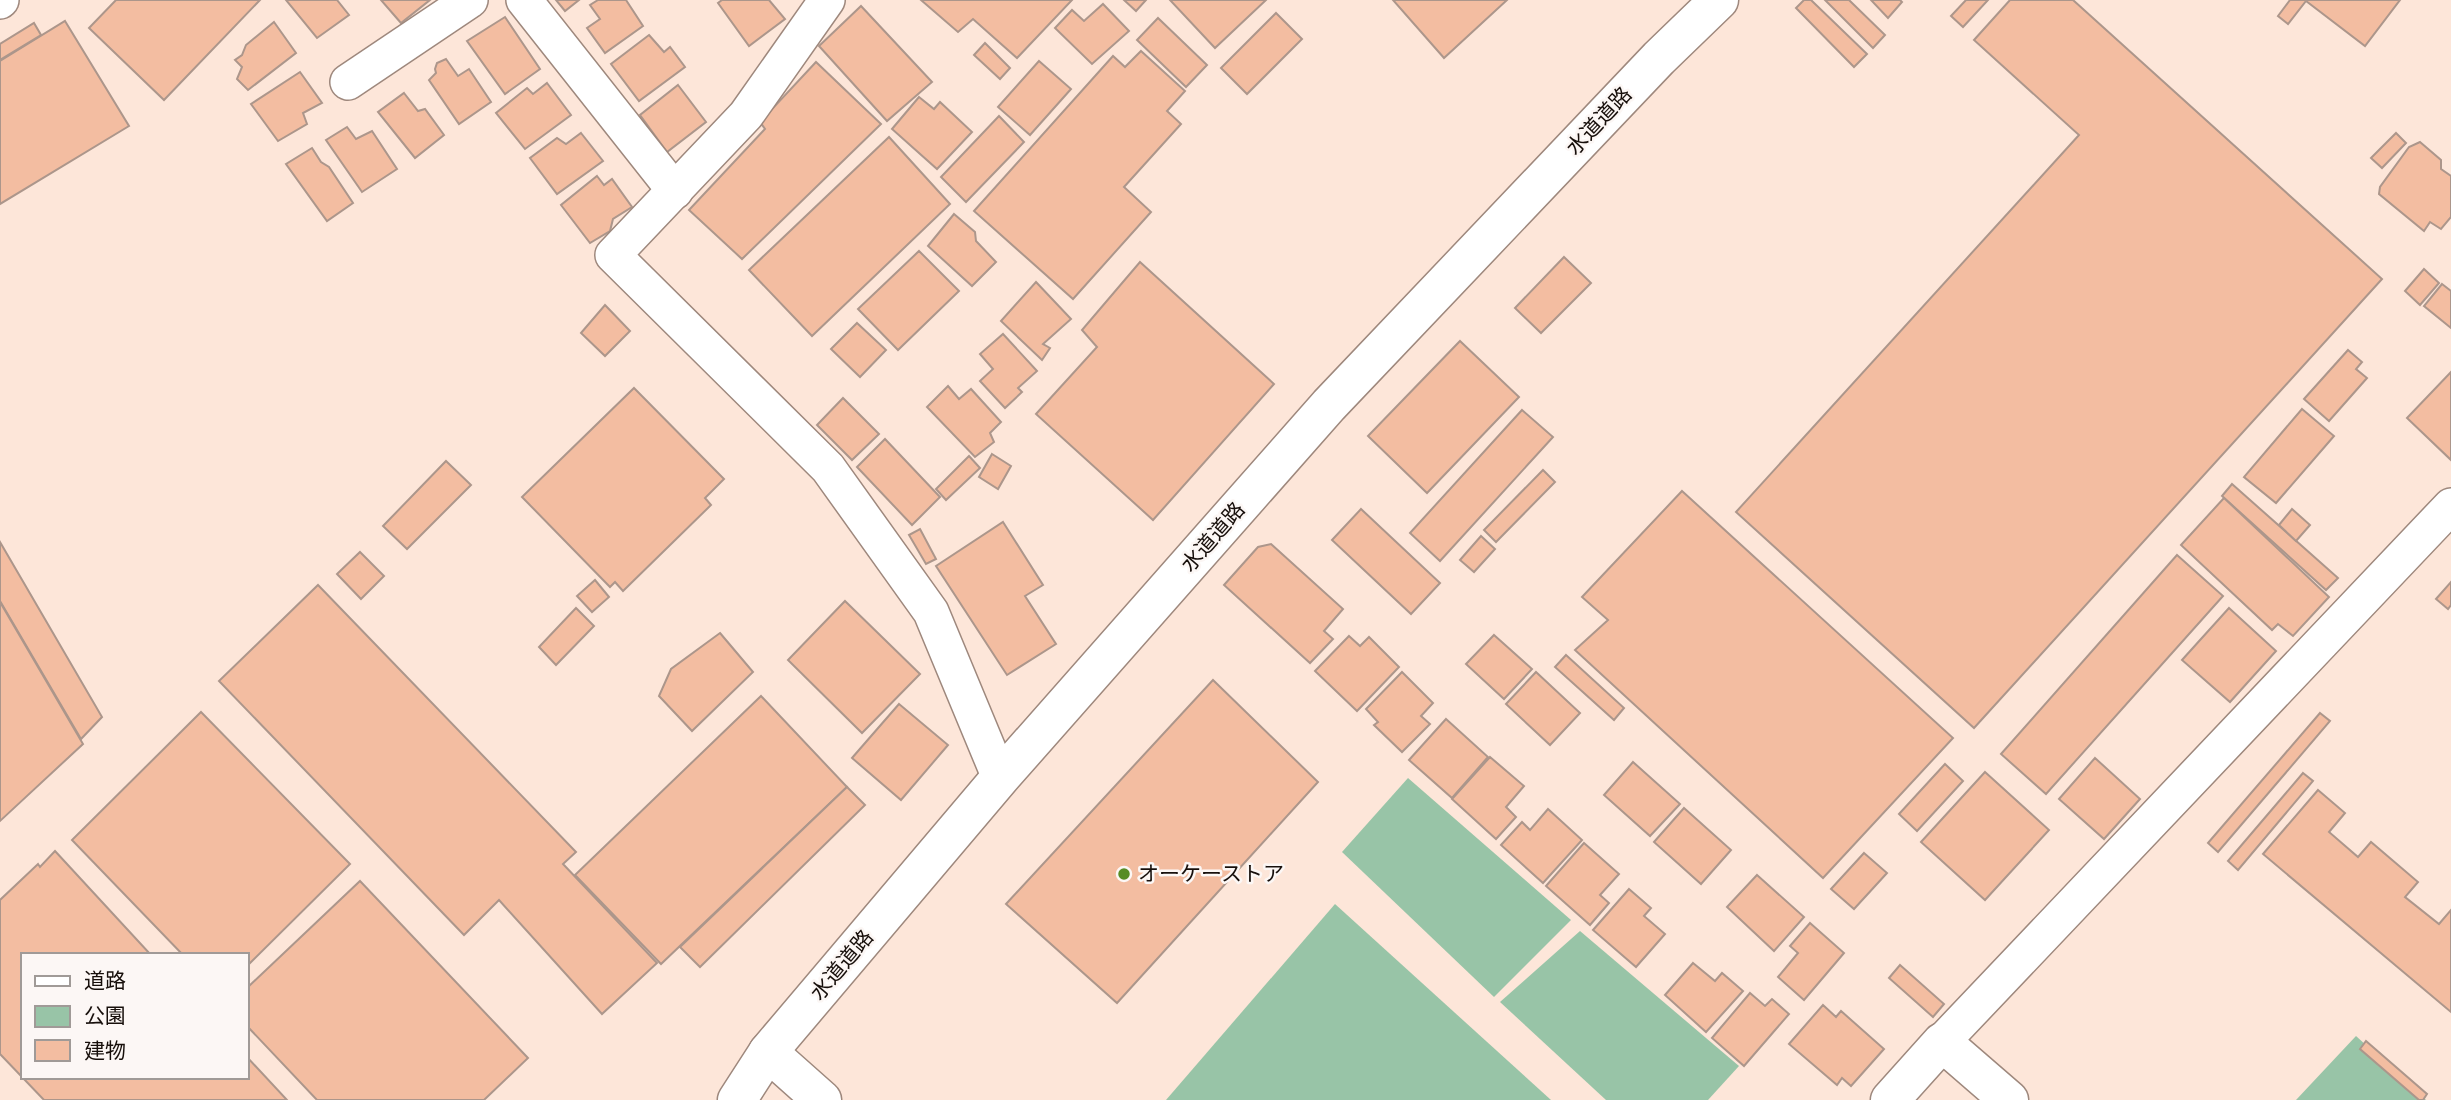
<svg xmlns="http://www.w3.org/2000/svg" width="2451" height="1100" viewBox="0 0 2451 1100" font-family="'Fira Sans Condensed','Noto Sans JP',sans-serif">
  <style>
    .green { fill: #98c4a7 }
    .building { fill: #f3bda1; stroke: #ac968b; stroke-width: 2 }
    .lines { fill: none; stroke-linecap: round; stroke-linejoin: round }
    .minor-casing { stroke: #9e887d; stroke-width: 38 }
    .tertiary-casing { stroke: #9e887d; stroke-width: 41 }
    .minor { stroke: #fff; stroke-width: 35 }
    .tertiary { stroke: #fff; stroke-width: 38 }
    .poi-dot { fill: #578c25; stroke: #fcf7f5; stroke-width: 2.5 }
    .labels { text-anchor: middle; stroke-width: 5; stroke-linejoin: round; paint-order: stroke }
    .street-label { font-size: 21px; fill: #170f0b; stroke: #fcf7f5 }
    .poi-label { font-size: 21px; fill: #170f0b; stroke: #fcf7f5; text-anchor: start }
  </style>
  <rect width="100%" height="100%" fill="#fde6d9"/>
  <!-- green -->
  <g class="green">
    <path d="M1408 778 1571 920 1494 997 1342 852Z"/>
    <path d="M1335 904 1551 1100H1166Z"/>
    <path d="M1580 931 1739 1066 1708 1100H1606L1500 1002Z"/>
    <path d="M2356 1036 2426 1100H2296Z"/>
  </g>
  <!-- building -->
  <g class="building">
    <path d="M116 0H260L164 100 89 28Z"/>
    <path d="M286 0H337L349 15 317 38Z"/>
    <path d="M381 0H430L401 23Z"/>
    <path d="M556 0H579L565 11Z"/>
    <path d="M598 0H626L643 26 605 53 587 28 600 19 590 5Z"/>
    <path d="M722 0H769L785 19 749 46 718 3Z"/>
    <path d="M921 0H1072L1017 58 973 19 958 32Z"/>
    <path d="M1124 0H1146L1136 11Z"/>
    <path d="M1170 0H1266L1215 48Z"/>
    <path d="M1393 0H1507L1444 58Z"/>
    <path d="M1804 0H1811L1867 54 1854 67 1796 8Z"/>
    <path d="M1825 0H1849L1885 35 1873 48Z"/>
    <path d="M1871 0H1900L1902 2 1888 18Z"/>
    <path d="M1966 0H1988L1963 27 1951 16Z"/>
    <path d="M2010 0H2073L2382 279 1974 728 1736 512 2079 135 1974 40Z"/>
    <path d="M2290 0H2400L2365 46 2306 1 2288 24 2278 16Z"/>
    <path d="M1103 4 1129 31 1092 64 1055 28 1072 10 1084 21Z"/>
    <path d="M861 6 932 82 887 121 819 46Z"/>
    <path d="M1276 13 1302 39 1247 94 1221 68Z"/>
    <path d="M505 17 540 69 505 94 467 41Z"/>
    <path d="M1158 18 1207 65 1186 87 1137 40Z"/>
    <path d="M65 21 129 126 0 204V61Z"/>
    <path d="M274 22 296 53 248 90 237 79 242 67 235 60 242 55 246 45Z"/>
    <path d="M34 23 41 35 0 60V44Z"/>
    <path d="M649 35 664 52 670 47 685 67 639 101 611 64Z"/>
    <path d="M985 43 1010 68 1000 79 974 55Z"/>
    <path d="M1141 51 1185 91 1167 111 1181 124 1124 187 1151 212 1073 299 974 211 1113 56 1125 67Z"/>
    <path d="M446 59 458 76 469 69 491 102 459 124 429 80 436 73 435 69 437 63Z"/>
    <path d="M1039 61 1071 89 1030 135 998 107Z"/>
    <path d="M816 62 881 124 742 259 689 210 765 129 760 122Z"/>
    <path d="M300 72 322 103 303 113 307 124 278 141 251 104Z"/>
    <path d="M547 83 571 115 525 149 496 113 527 88 533 94Z"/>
    <path d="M678 85 706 122 667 152 640 115Z"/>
    <path d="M404 93 418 111 425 109 444 135 415 158 378 112Z"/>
    <path d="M919 97 934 109 940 102 972 132 937 169 892 129Z"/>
    <path d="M999 116 1024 142 966 202 941 177Z"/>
    <path d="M347 127 356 139 372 131 397 169 362 192 326 140Z"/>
    <path d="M581 133 603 161 557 194 530 158 557 138 566 144Z"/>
    <path d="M2396 133 2406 143 2382 168 2371 158Z"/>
    <path d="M889 137 950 204 812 336 749 270Z"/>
    <path d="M2420 142 2441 160V169L2451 176V217L2441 229 2430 222 2424 231 2379 194 2380 187 2409 147Z"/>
    <path d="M312 148 321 162 329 167 353 203 327 221 286 164Z"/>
    <path d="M597 176 604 185 612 179 632 207 613 219 610 231 590 243 561 205Z"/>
    <path d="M954 214 975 232 976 241 996 262 972 286 928 246Z"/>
    <path d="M919 251 959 291 898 350 858 309Z"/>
    <path d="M1564 257 1591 283 1541 333 1515 308Z"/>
    <path d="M1140 262 1274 384 1153 520 1036 414 1097 347 1082 330Z"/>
    <path d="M2424 269 2439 283 2420 305 2405 291Z"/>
    <path d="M1036 282 1071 319 1043 344 1050 348 1042 360 1001 321Z"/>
    <path d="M2442 284 2451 291V328L2424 306Z"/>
    <path d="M605 305 630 331 605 356 581 333Z"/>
    <path d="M857 323 886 350 860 377 831 349Z"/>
    <path d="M1003 334 1037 371 1018 388 1022 392 1005 408 980 381 993 369 980 354Z"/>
    <path d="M1460 341 1519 397 1427 493 1368 436Z"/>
    <path d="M2348 350 2362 362 2356 369 2367 378 2329 421 2304 399Z"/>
    <path d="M2451 372V460L2407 418Z"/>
    <path d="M948 386 959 399 971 389 1001 422 990 433 994 442 975 457 927 407Z"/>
    <path d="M634 388 724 479 705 498 711 505 623 591 615 582 610 587 522 497Z"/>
    <path d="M843 398 879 434 852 460 817 425Z"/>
    <path d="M2302 409 2334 436 2276 503 2244 477Z"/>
    <path d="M1522 410 1553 437 1440 561 1410 533Z"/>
    <path d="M885 439 940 497 912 525 857 467Z"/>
    <path d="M992 454 1011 466 998 489 979 477Z"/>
    <path d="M969 456 980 468 946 500 936 489Z"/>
    <path d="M446 461 471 485 407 549 383 526Z"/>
    <path d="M1543 470 1555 482 1496 542 1484 530Z"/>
    <path d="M2232 484 2338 578 2326 590 2222 496Z"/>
    <path d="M1682 491 1953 738 1823 878 1575 650 1608 620 1582 597Z"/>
    <path d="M2224 498 2329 597 2293 636 2278 624 2272 630 2181 545Z"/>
    <path d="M1361 509 1440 583 1411 614 1332 540Z"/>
    <path d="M2292 509 2310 525 2296 541 2279 525Z"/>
    <path d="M1003 522 1043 585 1025 596 1056 644 1007 675 936 566Z"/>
    <path d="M920 529 936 559 926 564 909 535Z"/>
    <path d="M1481 536 1495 549 1474 572 1460 560Z"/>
    <path d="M0 542 102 717 81 739 0 601Z"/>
    <path d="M1271 544 1343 609 1324 631 1333 639 1310 663 1224 585 1258 547Z"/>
    <path d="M360 552 384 576 361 599 337 574Z"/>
    <path d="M2177 555 2223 596 2046 794 2001 754Z"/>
    <path d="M595 580 609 597 592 612 577 596Z"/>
    <path d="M2451 582V605L2448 609 2436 599Z"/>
    <path d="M318 585 576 852 563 864 657 963 602 1014 499 900 464 935 219 681Z"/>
    <path d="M845 601 920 674 862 733 788 660Z"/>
    <path d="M0 602 83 744 0 821Z"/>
    <path d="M576 608 594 626 556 665 539 647Z"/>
    <path d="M2229 608 2276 651 2230 702 2182 660Z"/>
    <path d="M720 633 753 672 692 731 659 696 671 669Z"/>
    <path d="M1494 635 1532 669 1504 699 1466 664Z"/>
    <path d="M1349 636 1360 646 1369 637 1399 667 1357 711 1315 671Z"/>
    <path d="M1566 655 1624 708 1614 720 1555 667Z"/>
    <path d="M1402 672 1433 703 1421 716 1430 724 1402 752 1374 725 1378 722 1366 709Z"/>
    <path d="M1536 672 1580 713 1550 745 1506 704Z"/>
    <path d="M1213 680 1318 782 1117 1003 1006 904Z"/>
    <path d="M761 696 847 787 661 964 575 875Z"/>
    <path d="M899 704 948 745 901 800 852 758Z"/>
    <path d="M201 712 350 864 247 966V955H183L72 840Z"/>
    <path d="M2320 713 2330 721 2218 852 2208 843Z"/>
    <path d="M1446 719 1488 757 1452 798 1409 760Z"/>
    <path d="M1490 757 1524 786 1506 807 1516 817 1496 839 1452 799Z"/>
    <path d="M2095 758 2140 799 2104 839 2059 799Z"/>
    <path d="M1633 762 1680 804 1650 836 1604 795Z"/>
    <path d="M1945 764 1963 781 1917 831 1899 814Z"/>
    <path d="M1985 772 2049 830 1985 900 1921 842Z"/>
    <path d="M2303 773 2313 781 2238 870 2228 861Z"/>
    <path d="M847 787 865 805 700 967 680 947Z"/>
    <path d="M2318 790 2345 813 2329 832 2358 857 2371 842 2418 882 2405 897 2439 924 2451 910V1012L2263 854Z"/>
    <path d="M1684 808 1731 850 1701 884 1654 842Z"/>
    <path d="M1548 809 1582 840 1543 883 1501 845 1522 822 1530 830Z"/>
    <path d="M1584 843 1619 874 1600 895 1609 903 1590 925 1546 886Z"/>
    <path d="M55 851 151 955H23V1077H247V1057L287 1100H44L0 1054V900L38 864 40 867Z"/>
    <path d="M1864 853 1887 873 1854 909 1831 889Z"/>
    <path d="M1757 875 1804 917 1774 951 1727 907Z"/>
    <path d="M360 881 528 1058 484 1100H317L247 1026V988Z"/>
    <path d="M1629 889 1651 908 1644 916 1665 934 1636 967 1593 930Z"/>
    <path d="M1810 923 1844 953 1804 1000 1778 977 1798 953 1790 946Z"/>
    <path d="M1693 963 1715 981 1722 973 1743 991 1706 1032 1665 995Z"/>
    <path d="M1900 965 1944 1004 1933 1017 1889 978Z"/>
    <path d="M1750 993 1765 1006 1772 999 1789 1014 1744 1066 1712 1038Z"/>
    <path d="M1823 1005 1836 1017 1841 1011 1884 1049 1851 1086 1842 1078 1837 1085 1789 1044Z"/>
    <path d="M2366 1041 2427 1094 2423 1100H2419L2360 1049Z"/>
  </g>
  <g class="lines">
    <!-- minor casing -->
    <g class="minor-casing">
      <g id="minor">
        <path d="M524 0 675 191"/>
        <path d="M827 0 746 115 613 255 828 468 931 612 1000 778"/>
        <path d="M0 1 1 0"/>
        <path d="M348 82 470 0"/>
        <path d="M1942 1042 2451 506"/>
      </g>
    </g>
    <!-- tertiary casing -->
    <g class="tertiary-casing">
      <g id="tertiary">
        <path d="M768 1052 822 1100"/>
        <path d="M737 1100 768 1052 1000 778 1329 405 1659 58 1719 0"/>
        <path d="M1890 1100 1942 1042 2009 1100"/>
      </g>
    </g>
    <!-- minor -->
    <use href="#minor" class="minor"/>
    <!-- tertiary -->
    <use href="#tertiary" class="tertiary"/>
  </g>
  <!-- markers -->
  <circle class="poi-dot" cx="1124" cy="874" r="7"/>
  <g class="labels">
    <!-- street labels -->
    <g class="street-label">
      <text transform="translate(1599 121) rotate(-47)" y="7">水道道路</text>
      <text transform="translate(1213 537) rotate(-49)" y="7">水道道路</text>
      <text transform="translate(842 965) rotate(-50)" y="7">水道道路</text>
    </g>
    <!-- poi labels -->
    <g class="poi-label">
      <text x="1138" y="881">オーケーストア</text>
    </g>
  </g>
  <!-- legend -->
  <rect x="21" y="953" width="228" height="126" fill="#fcf7f5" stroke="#a09a97" stroke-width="2"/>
  <rect x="35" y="976" width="35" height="10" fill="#ffffff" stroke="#a09a97" stroke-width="2"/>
  <text x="84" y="988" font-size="21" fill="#170f0b">道路</text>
  <rect x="35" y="1006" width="35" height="21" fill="#98c4a7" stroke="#a09a97" stroke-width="2"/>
  <text x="84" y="1023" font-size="21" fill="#170f0b">公園</text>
  <rect x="35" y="1040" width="35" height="21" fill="#f3bda1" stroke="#a09a97" stroke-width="2"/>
  <text x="84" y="1058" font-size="21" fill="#170f0b">建物</text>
</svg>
